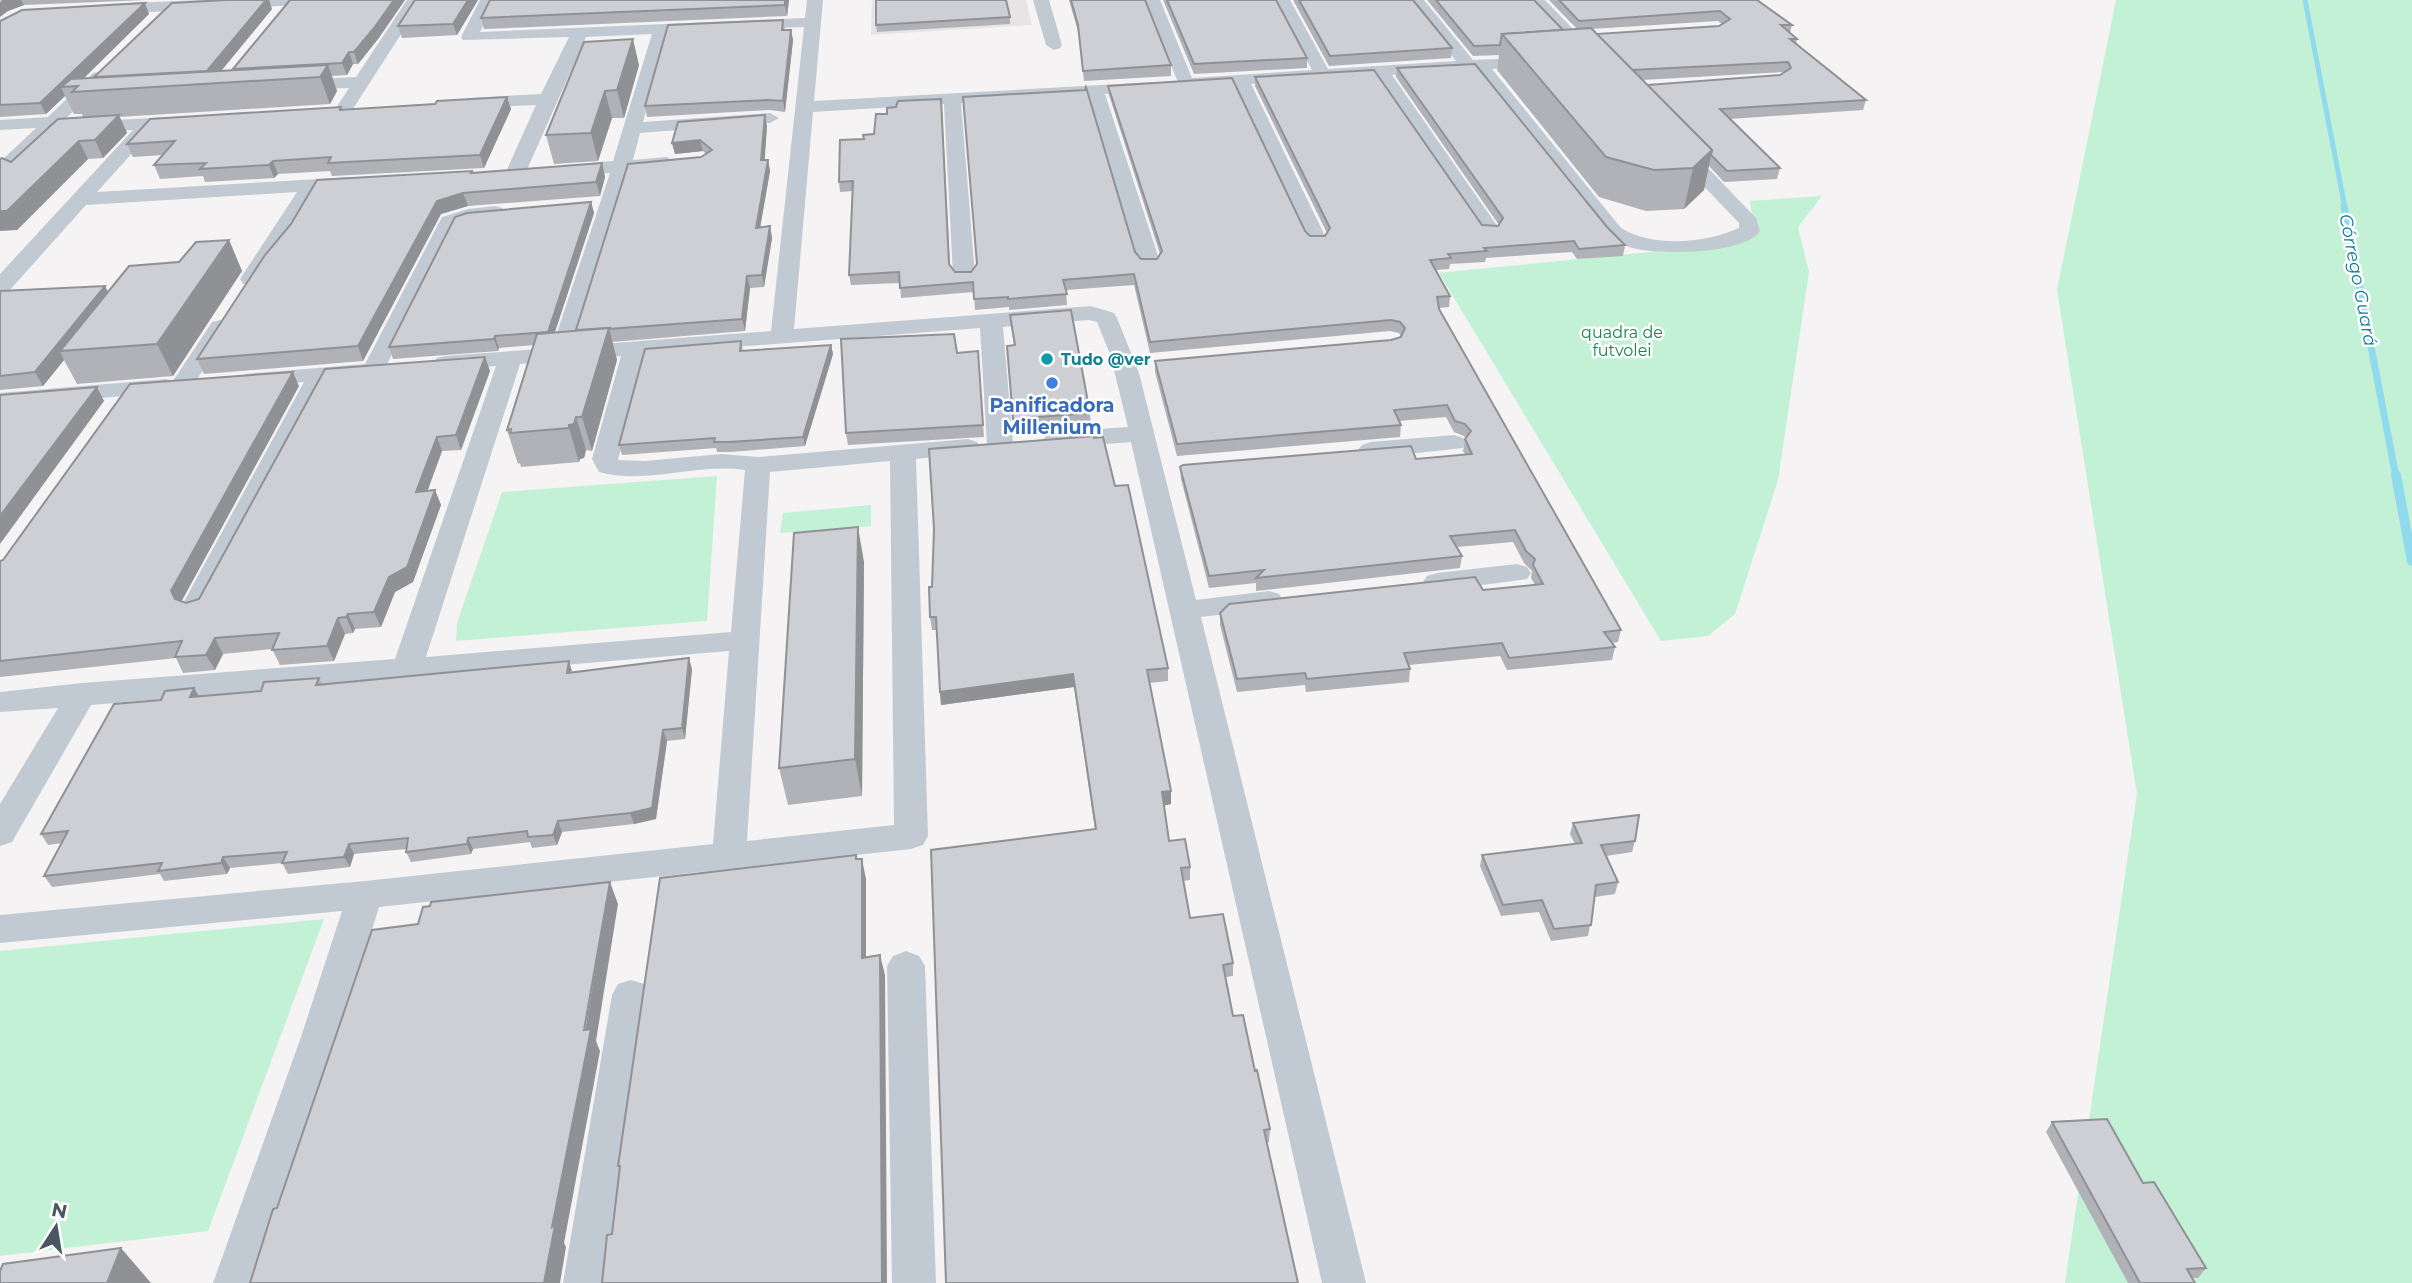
<svg xmlns="http://www.w3.org/2000/svg" width="2412" height="1283" viewBox="0 0 2412 1283" font-family="Montserrat,sans-serif">
  <style>
    .education { fill: #e6e4e5 }
    .green { fill: #c3f1d5 }
    .lines { fill: none; stroke-linecap: round; stroke-linejoin: round }
    .stream-far2 { stroke: #90daee; stroke-width: 5 }
    .stream-far1 { stroke: #90daee; stroke-width: 7 }
    .stream { stroke: #90daee; stroke-width: 10 }
    .street { fill: #c1cad2; fill-rule: evenodd }
    .wall { fill: #b0b2b7; fill-rule: evenodd }
    .shaded-wall { fill: #909195 }
    .building { fill: #cdcfd5; stroke: #909195; stroke-width: 2 }
    .culture-dot { fill: #0f9aa8; stroke: #fff; stroke-width: 2.5 }
    .shop-dot { fill: #3f7fe0; stroke: #fff; stroke-width: 2.5 }
    .labels { text-anchor: middle; stroke-width: 5; stroke-linejoin: round; paint-order: stroke }
    .far-park-label { font-size: 16px; fill: #17864f; stroke: #fff }
    .far-culture-label { font-size: 16px; font-weight: bold; fill: #0d838f; stroke: #fff; text-anchor: start }
    .far-water-label { font-size: 18px; font-style: italic; fill: #0c7c9b; stroke: #fff }
    .shop-label { font-size: 19px; font-weight: bold; fill: #366cbe; stroke: #fff }
  </style>
  <rect width="100%" height="100%" fill="#f5f3f3"/>
  <!-- education -->
  <path class="education" d="M872 0H1026L1032 25 871 35Z"/>
  <!-- green -->
  <g class="green">
    <path d="M2116 0H2412V1283H2065L2137 794 2057 290Z"/>
    <path d="M1822 196 1798 227 1809 272 1778 480 1735 614 1708 636 1661 641 1439 273 1691 248 1760 232 1752 216 1750 201Z"/>
    <path d="M717 476 707 621 456 641 457 623 502 492Z"/>
    <path d="M871 505V526L780 533 783 513Z"/>
    <path d="M324 919 208 1231 0 1256V951Z"/>
  </g>
  <g class="lines">
    <!-- stream-far2 -->
    <path class="stream-far2" d="M2305 0 2345 208"/>
    <!-- stream-far1 -->
    <path class="stream-far1" d="M2344 206 2396 477"/>
    <!-- stream -->
    <path class="stream" d="M2396 475 2412 561"/>
    <!-- street -->
    <g class="street">
      <path d="M201 0H308L300 5 108 14 100 9 108 4Z"/>
      <path d="M407 0H423L349 115 343 116 334 111 349 88 290 89 287 85 296 80 356 77Z"/>
      <path d="M480 0H496L480 32 805 18 807 0H823L814 101 1155 82 1158 86 1155 90 1149 91 1105 94 1160 262 1157 267H1141L1138 262 1088 95 961 103 975 275 972 280H956L953 275 944 104 813 112 794 329 1091 306 1114 313 1117 318 1139 373 1196 600 1269 591 1279 594 1283 600 1279 606 1269 609 1201 617 1366 1283H1322L1131 442 1056 448 1047 445 1043 440 1047 435 1056 432 1128 427 1110 354 1097 322 1089 320 1003 327 1013 445 1009 450 1000 453 991 450 987 445 980 328 645 354 618 460 645 461 721 454 758 457 968 439 977 442 981 447 977 452 916 459 928 836 923 845 911 849 379 907 339 1037 257 1283H213L301 1037 342 911 0 943V915L365 881 713 844 729 651 91 705 12 842 0 846V804L58 708 0 712V692L82 683 395 659 496 366 445 370 437 368 433 363 437 358 445 356 552 348 610 173 563 177 553 171 563 165 613 161 652 34 586 37 525 174 515 180 505 174 536 105 467 108 458 103 467 98 541 94 569 37 463 40 461 37ZM804 27 771 331 576 346 629 172 667 169 677 163 667 157 633 160 640 133 770 123 779 118 770 113 643 122 668 33ZM621 356 592 459 599 472C647 485 696 463 745 470L731 632 426 657 520 364ZM890 461 894 825 747 841 770 472Z"/>
      <path d="M1033 0H1049L1062 45 1060 48 1054 50 1046 45Z"/>
      <path d="M1144 0H1160L1192 78 1312 70 1274 0H1290L1328 69 1456 61 1408 0H1424L1473 60 1543 57 1545 61 1543 65 1537 66 1492 69 1621 228C1653 248 1706 243 1739 228V223L1672 153 1670 149 1679 143 1686 145 1756 218 1760 231C1744 254 1668 254 1643 250 1629 248 1618 244 1607 236L1475 70 1392 75 1500 230 1497 234H1483L1375 76 1251 84 1327 240 1324 244H1310L1234 85 1180 87Z"/>
      <path d="M1528 0H1545L1597 54 1599 58 1597 62H1585Z"/>
      <path d="M99 72 105 73 108 77 105 81 61 123 187 116 196 121 187 126 154 129 97 192 353 177 363 183 353 189 318 191 259 284H243L240 279 297 192 86 205 8 292 0 294V274L133 130 50 135 7 177 0 179V162L36 128 0 130V120L48 117 93 73Z"/>
      <path d="M495 206 502 208 505 212 502 216 457 225 382 374 329 380 209 607 205 613 195 616 185 613 181 607 304 382 253 386 245 384 241 379 245 374 365 364 442 217 468 209Z"/>
      <path d="M220 320 228 322 231 327 190 390 0 407V393L166 379 173 381 212 322Z"/>
      <path d="M1454 435 1463 438 1467 443 1463 448 1371 458 1362 455 1358 450 1362 445 1371 442Z"/>
      <path d="M1517 564 1527 567 1531 573 1527 579 1437 591 1427 588 1423 582 1427 576 1437 573Z"/>
      <path d="M906 951 919 956 925 966 936 1283H892L887 966 893 956Z"/>
      <path d="M631 980 644 984 650 995 607 1283H563L612 995 618 984Z"/>
    </g>
  </g>
  <!-- wall -->
  <g class="wall">
    <path d="M0 0H146L24 5 8 11Z"/>
    <path d="M290 0H405L378 39 358 64H353L347 75 332 76 337 91 330 104 119 117 127 133 103 158 88 159 17 230 11 162 83 117 82 114H74L65 96 46 114 0 117V21L149 14 83 78H95L272 9 221 71 233 70Z"/>
    <path d="M478 0 457 35 402 38 398 26Z"/>
    <path d="M490 0H789L787 16 484 29 481 18Z"/>
    <path d="M1069 0H1145L1171 65V76L1084 81 1079 35Z"/>
    <path d="M1163 0H1276L1307 58V68L1194 74Z"/>
    <path d="M1293 0H1413L1452 48 1451 58 1329 66Z"/>
    <path d="M1427 0H1534L1563 30 1577 29 1549 0H1757L1792 25 1790 33 1797 39 1796 44 1866 100 1863 110 1730 119 1780 168 1777 179 1724 182 1709 166 1704 190 1684 209 1646 211 1599 197 1497 70 1499 55 1473 56ZM1718 21 1722 24 1719 26 1596 34 1591 29ZM1784 72 1780 75 1647 85 1642 80Z"/>
    <path d="M1010 17V24L877 32 876 25Z"/>
    <path d="M783 20 785 30H791L793 40 785 112 770 110 647 117 645 106Z"/>
    <path d="M639 65 624 118H612L598 161 554 164 546 135Z"/>
    <path d="M1397 68 1607 227 1625 245 1623 256 1577 259 1572 252 1486 258 1485 262 1450 264 1449 269 1435 270 1450 296 1449 307 1439 308 1621 630 1618 642 1612 643 1615 647 1612 660 1507 670 1500 656 1409 665 1410 669 1409 682 1306 692 1305 685 1237 692 1220 625V613L1483 590 1535 585 1531 578 1532 571 1524 563 1513 542 1457 547 1462 556 1460 568 1256 591V583L1209 588 1181 479 1180 467 1416 459 1465 454 1463 451 1466 438 1464 436 1454 432 1446 417 1399 421 1401 425 1400 437 1177 456 1155 372V361L1391 340 1401 337 1399 333 1390 331 1150 353 1134 285 1066 290 1067 305 1009 310V307L975 310 974 292 901 298 900 283 851 285 849 275 853 191 840 192 839 182 864 139 942 108 950 265 955 272H971L1135 252 1141 259H1157L1160 254 1109 95 1108 86 1305 231 1310 236H1325L1327 233 1255 86V77L1482 225 1498 226 1499 225 1396 77Z"/>
    <path d="M507 97 511 109 484 168 332 176 330 171 278 174 274 178 205 182 203 176 160 179 154 165 163 155 133 157 127 144 342 109 435 104Z"/>
    <path d="M767 126 764 160H768L770 171 760 227 770 226 772 238 764 287 750 288 745 331 612 342 617 360 592 451 586 450 584 458 580 459 579 462 521 467 520 463 518 464 507 430 534 345 499 348 498 351 393 359 389 347 591 202 594 213 555 332 576 330 701 157 706 154 703 151 675 154 672 143Z"/>
    <path d="M602 163 605 177 600 196 468 206 441 214 363 361 204 374 197 359 472 171 473 173Z"/>
    <path d="M229 240 242 271 173 376 77 384 64 360 43 386 0 390V291L105 286 108 292Z"/>
    <path d="M1010 315 1090 413 1091 428 1014 434 1007 346 1014 345Z"/>
    <path d="M741 341 743 351 831 345 833 354 805 446 731 452H717L716 448 622 455 619 445Z"/>
    <path d="M978 351 984 437 848 445 846 433 957 353Z"/>
    <path d="M485 357 490 371 461 450 442 451 427 491 435 490 441 505 413 582 395 592 381 627 355 629 353 633 345 634 334 661 280 665 272 649 223 654 215 670 183 673 176 658 0 677V561L299 386 181 601 186 603 199 599Z"/>
    <path d="M1115 486 1168 668V681L1149 683 1171 804 1163 805 1169 841 1190 867V880L1183 881 1190 918 1233 963V976L1226 977 1233 1016 1255 1071 1270 1129 1269 1142 1267 1143 1095 829 1074 687 941 705 940 692 937 630H932L930 617 932 587Z"/>
    <path d="M864 562 862 796 788 805 779 768Z"/>
    <path d="M692 669 685 739 667 741 656 819 634 824 562 832 557 845 532 848 530 842 473 849 471 854 411 862 406 852V849L354 854 350 867 288 874 282 863 230 868 227 874 164 881 160 874 52 887 44 876 62 843 48 845 41 834 199 696 261 691 319 678 322 684 572 672Z"/>
    <path d="M1573 823 1635 841 1632 852 1606 856 1618 882 1615 894 1595 897 1588 936 1551 941 1539 912 1501 916 1480 866 1482 855 1575 844 1570 834Z"/>
    <path d="M2052 1122 2206 1268 2198 1278H2192L2195 1283H2128L2046 1132Z"/>
  </g>
  <!-- shaded-wall -->
  <g class="shaded-wall">
    <path d="M3 0H21L24 5 8 11 0 17V2Z"/>
    <path d="M266 0H269L272 9 212 82 207 71Z"/>
    <path d="M394 0H405L378 39 358 64 354 52Z"/>
    <path d="M468 0H478L457 35 453 24Z"/>
    <path d="M785 0H789L787 16 785 5Z"/>
    <path d="M145 3 149 14 75 87H61L65 96 46 114 40 103Z"/>
    <path d="M791 30 793 40 785 112 783 101Z"/>
    <path d="M633 39 639 65 624 118 617 90Z"/>
    <path d="M349 52 353 64 347 75 342 63Z"/>
    <path d="M328 65 337 91 330 104 320 77Z"/>
    <path d="M605 91 612 118 598 161 591 133Z"/>
    <path d="M507 97 511 109 484 168 480 155Z"/>
    <path d="M119 115 127 133 103 158 95 140Z"/>
    <path d="M765 115 767 126 764 171 761 160Z"/>
    <path d="M700 140 703 151 675 154 672 143Z"/>
    <path d="M79 141 88 159 17 230 0 231V211Z"/>
    <path d="M1712 150 1704 190 1684 209 1693 168Z"/>
    <path d="M768 160 770 171 758 240 756 228Z"/>
    <path d="M273 161 278 174 274 178 269 165Z"/>
    <path d="M602 163 605 177 600 196 596 182Z"/>
    <path d="M463 193 468 206 441 214 363 361 358 346 437 201Z"/>
    <path d="M591 202 594 213 551 344 548 332Z"/>
    <path d="M770 226 772 238 764 287 762 275Z"/>
    <path d="M229 240 242 271 173 376 157 344Z"/>
    <path d="M747 276 750 288 745 331 742 319Z"/>
    <path d="M105 286 112 299 60 351 64 360 43 386 35 372Z"/>
    <path d="M609 328 617 360 592 451 582 417Z"/>
    <path d="M495 336 499 348 498 351 494 339Z"/>
    <path d="M831 345 833 354 805 446 803 437Z"/>
    <path d="M485 357 490 371 461 450 456 435Z"/>
    <path d="M293 372 299 386 179 606 171 591Z"/>
    <path d="M97 387 104 401 0 544V516Z"/>
    <path d="M576 417 586 450 584 458 580 459 579 462 569 428V425Z"/>
    <path d="M437 437 442 451 422 506 416 492Z"/>
    <path d="M435 490 441 505 413 582 395 592 381 627 374 612 389 577Z"/>
    <path d="M858 527 864 562 862 796 855 759Z"/>
    <path d="M348 614 355 629 353 633 346 617Z"/>
    <path d="M338 618 345 634 334 661 327 646Z"/>
    <path d="M215 638 223 654 215 670 206 655Z"/>
    <path d="M689 658 692 669 685 739 682 728Z"/>
    <path d="M569 661 572 671 567 673Z"/>
    <path d="M1073 674 1074 687 941 705 940 692Z"/>
    <path d="M194 688 200 698 190 697Z"/>
    <path d="M663 730 667 741 656 819 634 824 630 813Z"/>
    <path d="M1171 791V804L1162 806V792Z"/>
    <path d="M558 821 562 832 557 845 553 835Z"/>
    <path d="M468 838 473 849 471 854 467 844Z"/>
    <path d="M349 844 354 854 350 867 344 857Z"/>
    <path d="M223 857 230 868 227 874 221 863Z"/>
    <path d="M862 859 866 879V978L862 958Z"/>
    <path d="M610 882 618 904 596 1041 600 1051 564 1243 566 1247 560 1283H544L552 1227Z"/>
    <path d="M880 955 885 975 887 1283H882Z"/>
    <path d="M121 1248 151 1283H107Z"/>
  </g>
  <!-- building -->
  <g class="building">
    <path d="M227 0H266L207 71 94 77 172 3Z"/>
    <path d="M290 0H394L374 28 354 52H349L342 63 233 69Z"/>
    <path d="M415 0H468L453 24 398 26Z"/>
    <path d="M490 0H785V5L481 18Z"/>
    <path d="M876 0H1006L1010 17 876 25Z"/>
    <path d="M1071 0H1145L1171 65 1083 71 1078 25Z"/>
    <path d="M1167 0H1276L1307 58 1194 64Z"/>
    <path d="M1299 0H1413L1452 48 1330 56Z"/>
    <path d="M1436 0H1534L1563 30 1502 34 1500 45 1474 46Z"/>
    <path d="M1559 0H1757L1792 25H1781L1797 39H1790L1866 100 1720 109 1780 168 1727 171 1711 155 1712 150 1647 85 1780 75 1791 68 1788 62 1632 70 1596 34 1719 26 1730 19 1720 11 1579 21Z"/>
    <path d="M145 3 40 103 0 105V21L22 10Z"/>
    <path d="M783 20 782 30H791L783 101 768 100 645 106 668 25Z"/>
    <path d="M1591 28 1712 150 1693 168 1654 170 1606 157 1502 34Z"/>
    <path d="M633 39 617 90 605 91 591 133 546 135 584 42Z"/>
    <path d="M1475 64 1607 227 1625 245 1579 249 1574 241 1484 248 1487 251 1448 254 1451 258 1430 260 1450 296 1437 297 1439 309 1621 630 1604 632 1615 647 1509 658 1502 643 1404 653 1410 669 1307 679 1305 673 1237 679 1220 613 1229 604 1475 577 1483 590 1543 584 1533 565 1535 559 1526 551 1515 530 1450 536 1462 556 1256 578 1264 570 1209 576 1180 467 1183 465 1411 446 1416 459 1472 454 1465 439 1471 431 1465 424 1455 421 1447 405 1394 410 1401 425 1177 444 1155 361 1391 340 1401 337 1405 328 1400 322 1391 320 1150 342 1134 274 1063 280 1067 294 1008 299V297L974 299 973 282 900 288 899 272 849 275 853 181 839 182 840 140 864 139 863 135 874 134 876 114H887V108L896 107 898 101 941 99 949 264 955 272H971L977 264 963 97 1085 90 1086 87 1135 252 1141 259H1157L1162 251 1108 86 1232 78 1305 231 1310 236H1325L1330 228 1255 77 1374 70 1482 225 1498 226 1503 218 1397 68Z"/>
    <path d="M328 65 320 77 72 92 78 86 61 87 71 79Z"/>
    <path d="M507 97 480 155 328 163 331 157 273 161 269 165 200 169 206 163 154 165 175 141 127 144 150 119 341 107 340 110 435 104 437 101Z"/>
    <path d="M119 115 95 140 79 141 7 211H0V159L2 158 11 162 58 119Z"/>
    <path d="M765 115 761 160H768L756 228 770 226 762 275 747 276 742 319 608 329 609 328 576 330 628 164 701 157 712 150 700 140 672 143 678 122Z"/>
    <path d="M602 163 596 182 463 193 437 201 358 346 197 359 265 255 291 224 317 180 472 171 471 173Z"/>
    <path d="M591 202 548 332 495 336 494 339 389 347 455 217 467 213Z"/>
    <path d="M229 240 157 344 60 351 129 266 179 262 196 242Z"/>
    <path d="M105 286 35 372 0 376V291Z"/>
    <path d="M1071 310 1090 413 1013 419 1007 346 1015 345 1010 315Z"/>
    <path d="M609 328 582 417H576L574 424 569 425V428L510 433 511 429 507 430 537 334Z"/>
    <path d="M954 334 957 353 978 351 983 425 846 433 841 339Z"/>
    <path d="M741 341 740 351 831 345 803 437 729 442H714L715 438 619 445 645 349Z"/>
    <path d="M485 357 456 435 437 437 416 492 435 490 407 567 389 577 374 612 348 614 346 617 338 618 327 646 272 650 279 633 215 638 206 655 175 657 182 641 0 661V561L3 560 130 384 293 372 171 591 175 599 186 603 199 599 325 369Z"/>
    <path d="M97 387 0 516V395Z"/>
    <path d="M1094 436V438L1103 437 1115 486 1128 485 1168 668 1147 670 1171 791 1162 792 1169 841 1185 839 1190 867 1181 868 1190 918 1223 914 1233 963 1223 965 1233 1016 1243 1015 1255 1071 1257 1070 1270 1129 1264 1130 1298 1283H946L931 850 1096 829 1073 674 940 692 936 617H930L929 587H932L934 529 929 449Z"/>
    <path d="M858 527 855 759 779 768 794 533Z"/>
    <path d="M689 658 682 728 663 730 652 808 630 813 558 821 553 835 528 837 527 831 468 838 467 844 406 852 408 838 349 844 344 857 282 863 287 852 223 857 221 863 158 871 162 863 44 876 68 831 41 834 114 704 161 700 165 691 194 688 190 697 261 691 264 682 319 678 316 685 569 661 567 673Z"/>
    <path d="M1639 815 1635 841 1601 845 1618 882 1596 885 1591 925 1554 929 1542 900 1503 905 1482 855 1582 843 1573 823Z"/>
    <path d="M856 855V859H862V958L880 955 882 1283H602L607 1235 612 1234 620 1166H618L660 878Z"/>
    <path d="M610 882 584 1030 591 1029 552 1227 555 1225 544 1283H250L273 1209 277 1208 372 930 418 924 423 907 430 906 431 902Z"/>
    <path d="M2107 1119 2143 1183 2154 1182 2206 1268 2187 1269 2195 1283H2140L2052 1122Z"/>
    <path d="M121 1248 107 1283H0V1271L3 1264Z"/>
  </g>
  <!-- markers -->
  <circle class="culture-dot" cx="1047" cy="359" r="7"/>
  <circle class="shop-dot" cx="1052" cy="383" r="7"/>
  <g class="labels">
    <!-- far-park labels -->
    <g class="far-park-label">
      <text x="1622" y="338">quadra de<tspan x="1622" dy="18">futvolei</tspan></text>
    </g>
    <!-- far-culture labels -->
    <g class="far-culture-label">
      <text x="1061" y="365">Tudo @ver</text>
    </g>
    <!-- far-water labels -->
    <g class="far-water-label">
      <text transform="translate(2358 280) rotate(79)" y="6">Córrego Guará</text>
    </g>
    <!-- shop labels -->
    <g class="shop-label">
      <text x="1052" y="412">Panificadora<tspan x="1052" dy="22">Millenium</tspan></text>
    </g>
  </g>
  <!-- north arrow -->
  <g transform="translate(56 1227) rotate(12)" stroke="#ffffff" stroke-width="5" paint-order="stroke">
  <path d="M0-5L12 26L0 18L-12 26Z" fill="#4a5661"/>
  <text y="-10" font-size="19" font-weight="bold" text-anchor="middle" fill="#4a5661">N</text>
  </g>
</svg>
